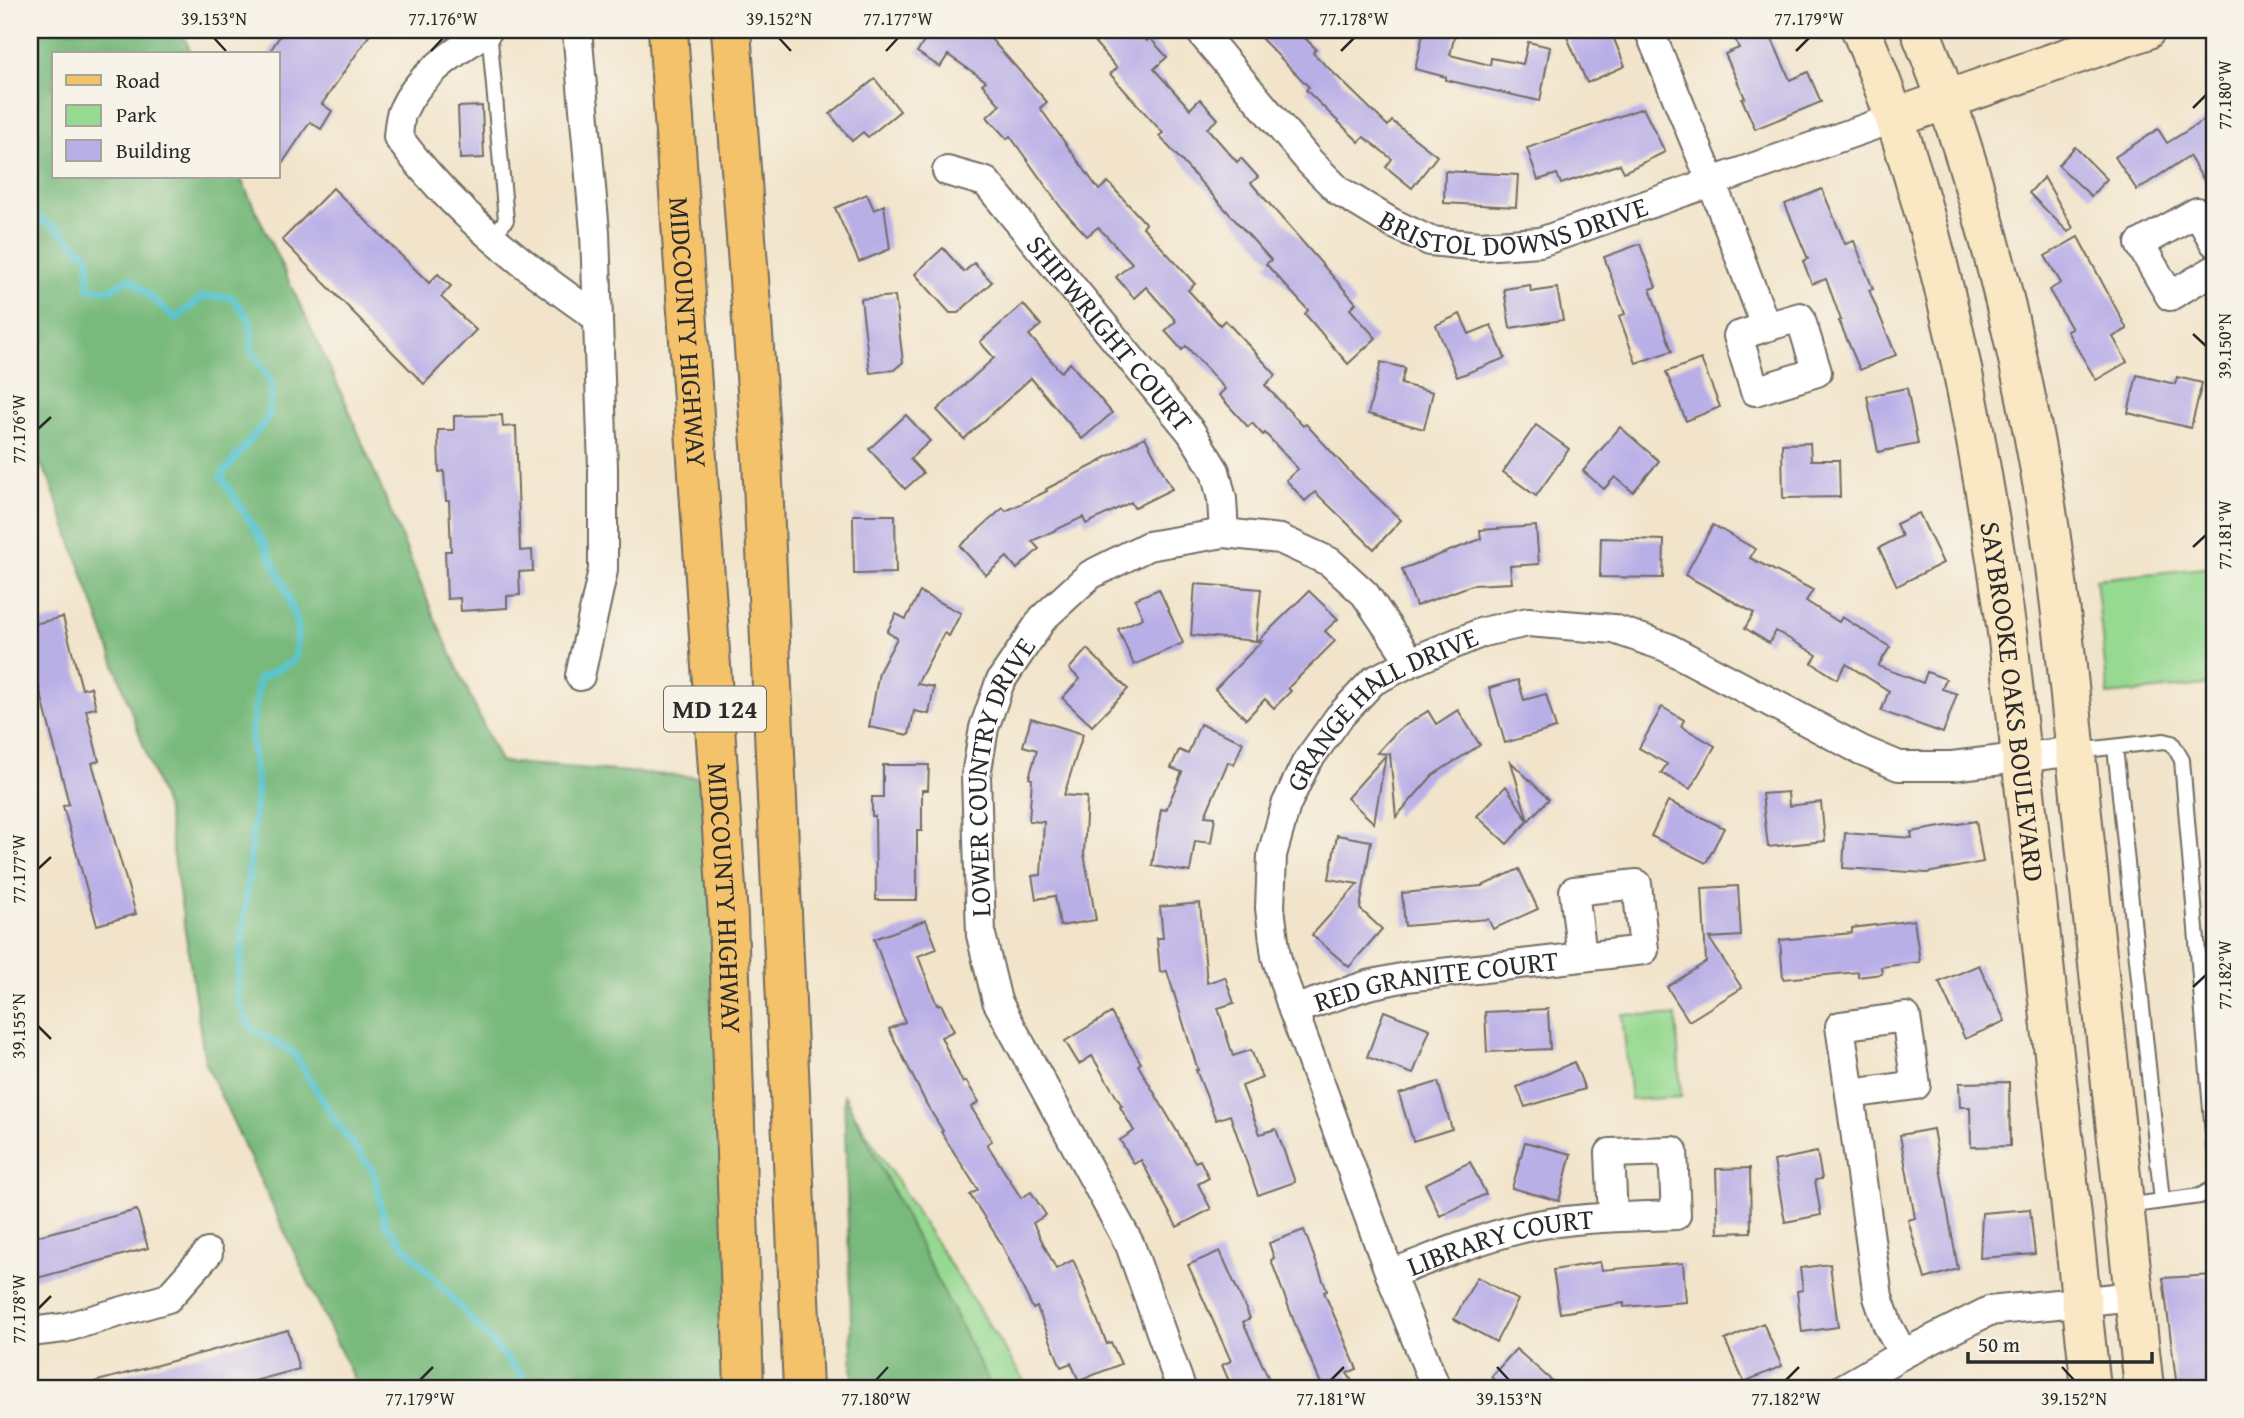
<svg xmlns="http://www.w3.org/2000/svg" width="2244" height="1418" viewBox="0 0 2244 1418" font-family="'Gentium Book Plus',serif">
  <style>
    .green { fill: #96d991; stroke: #60825e; stroke-width: 2 }
    .forest { fill: #78b97b; stroke: #527253; stroke-width: 2 }
    .lines { fill: none; stroke-linecap: round; stroke-linejoin: round }
    .stream { stroke: #58c5d0; stroke-width: 7 }
    .building { fill: #b9afe7 }
    .lane-casing { stroke: #716c63; stroke-width: 18 }
    .street-casing { stroke: #716c63; stroke-width: 32 }
    .secondary-casing { stroke: #716c63; stroke-width: 42 }
    .primary-casing { stroke: #716c63; stroke-width: 42 }
    .lane { stroke: #fff; stroke-width: 14 }
    .street { stroke: #fff; stroke-width: 28 }
    .secondary { stroke: #fae7c3; stroke-width: 38 }
    .primary { stroke: #f3c26a; stroke-width: 38 }
    .ticks { fill: none; stroke: #2b2b2b; stroke-width: 2.5 }
    .labels { text-anchor: middle; stroke-width: 7; stroke-linejoin: round; paint-order: stroke }
    .shield { fill: #f7f3e8; stroke: #686764; stroke-width: 2 }
    .shield-label { font-size: 26px; font-weight: bold; fill: #2b2b2b }
    .street-label { font-size: 28px; fill: #2b2b2b; stroke: #f7f3e8 }
    .neatline { fill: none; stroke: #2b2b2b; stroke-width: 2.5 }
    .ticks-label { font-size: 18px; text-anchor: middle; fill: #2b2b2b }
  </style>
  <rect width="100%" height="100%" fill="#f7f3e8"/>
  <filter id="ink" filterUnits="userSpaceOnUse"><feTurbulence type="fractalNoise" baseFrequency=".0143" numOctaves="2"/><feDisplacementMap in="SourceGraphic" scale="14" xChannelSelector="R" yChannelSelector="G"/><feConvolveMatrix kernelMatrix="1 2 1 2 8 2 1 2 1" color-interpolation-filters="sRGB"/></filter>
  <filter id="wash" filterUnits="userSpaceOnUse"><feTurbulence type="fractalNoise" baseFrequency=".00686" numOctaves="4" result="noise"/><feDisplacementMap in="SourceGraphic" scale="28" xChannelSelector="R" yChannelSelector="G"/><feGaussianBlur stdDeviation="1.57" result="paint"/><feColorMatrix in="noise" values="0 0 0 0 0 0 0 0 0 0 0 0 0 0 0 0 0 1.4 0 .05"/><feComposite in="paint" operator="in"/></filter>
  <g filter="url(#wash)">
    <rect width="100%" height="100%" fill="#f2e4ca"/>
    <!-- green -->
    <g class="green">
      <path d="M2214 567V684L2108 695 2096 579Z"/>
      <path d="M1622 1014 1676 1016 1681 1097 1631 1100Z"/>
      <path d="M847 1103 1029 1388H858Z"/>
    </g>
    <!-- forest -->
    <g class="forest">
      <path d="M30 30H182L191 54H54V177H240L346 403 433 614 500 762 719 779 744 1388H358L205 1062 167 812 49 479 30 445Z"/>
      <path d="M844 1094 992 1388H853Z"/>
    </g>
    <g class="lines">
      <!-- stream -->
      <path class="stream" d="M30 213 56 228 89 257 88 288 109 290 129 278 176 319 202 297H232L251 322V349L273 386 268 418 221 476 265 545 285 588 298 625 295 660 259 679 251 736 257 787 237 998 251 1028 294 1053 332 1116 374 1173 385 1224 533 1388"/>
    </g>
    <g id="blocks">
      <!-- building -->
      <g class="building">
        <path d="M284 30H373L322 104 332 111 321 129 310 122 278 170V54H268Z"/>
        <path d="M932 30H983L1047 102 1040 108 1099 190 1108 182 1146 224 1143 227 1195 284 1188 290 1220 325 1225 320 1276 375 1265 385 1303 426 1306 424 1349 471 1401 520 1374 549 1315 492 1305 501 1286 480 1298 469 1265 433 1263 435 1252 423 1248 427 1219 395 1225 389 1186 346 1182 350 1165 331 1176 321 1146 287 1134 298 1116 277 1132 263 1098 227 1087 236 1062 209 1010 136 1007 139 987 117 1000 105 982 84 986 81 948 55 940 67 917 52Z"/>
        <path d="M1084 30H1138L1147 41 1150 38 1167 57 1154 69 1190 109 1200 99 1218 119 1207 128 1237 162 1241 158 1258 177 1251 183 1356 303 1350 309 1376 338 1348 364 1305 314 1308 310 1266 264 1271 260 1159 136 1163 133 1110 74 1117 68Z"/>
        <path d="M1253 30H1297L1316 49 1313 53 1388 126 1392 121 1437 156 1412 188 1386 167 1392 159 1364 137 1359 142 1306 90 1309 87Z"/>
        <path d="M1424 30H1456L1450 55 1490 65 1491 58 1523 64 1528 42 1550 47 1540 101 1446 80V77L1415 69Z"/>
        <path d="M1564 30H1602L1605 37 1612 34 1625 66 1587 83Z"/>
        <path d="M1731 30H1768L1790 80 1808 72 1821 102 1755 129 1742 99 1745 98 1725 54 1739 48Z"/>
        <path d="M875 79 900 111 868 137 863 132 852 141 830 114Z"/>
        <path d="M482 106 484 158 460 159 458 107Z"/>
        <path d="M1643 108 1665 152 1624 172 1620 164 1561 184 1557 174 1538 180 1527 148Z"/>
        <path d="M2214 114V197L2189 156 2137 190 2115 157 2158 129 2167 143Z"/>
        <path d="M2075 147 2107 179 2091 196 2058 165Z"/>
        <path d="M1445 171 1518 175 1516 207 1444 203Z"/>
        <path d="M2044 177 2073 228 2068 232 2029 193Z"/>
        <path d="M333 188 429 283 438 274 451 286 441 297 476 330 424 384 282 240Z"/>
        <path d="M1822 189 1845 244 1854 241 1873 289 1869 290 1896 355 1860 370 1839 321 1841 320 1826 279 1812 284 1803 261 1808 259 1785 204Z"/>
        <path d="M867 194 874 210 884 205 890 249 859 262 835 208Z"/>
        <path d="M2078 237 2127 329 2113 337 2127 362 2096 380 2067 331 2072 329 2049 290 2061 283 2045 256Z"/>
        <path d="M1640 244 1656 287 1650 289 1672 351 1636 363 1619 316 1625 314 1604 257Z"/>
        <path d="M943 248 964 272 974 263 992 282 958 313H950L915 274Z"/>
        <path d="M1530 285 1531 292 1557 288 1563 320 1510 328 1504 289Z"/>
        <path d="M895 296 903 362 894 370 870 373 861 299Z"/>
        <path d="M1023 304 1041 325 1029 335 1061 372 1070 363 1112 413 1082 439 1031 378 964 439 937 410 994 358 980 342Z"/>
        <path d="M1460 314 1469 334 1491 325 1505 358 1457 377 1436 325Z"/>
        <path d="M1701 359 1720 407 1686 421 1666 372Z"/>
        <path d="M1381 362 1405 368 1401 384 1433 392 1424 429 1368 414Z"/>
        <path d="M2137 375 2175 384 2177 377 2202 383 2191 428 2128 413Z"/>
        <path d="M1907 388 1918 444 1878 452 1867 396Z"/>
        <path d="M502 415 503 427 516 426 520 551 532 550 533 571 519 572 520 595 507 596V608L461 611 460 598 447 599 445 551H451L449 501H446L444 471 439 472 438 430H454V416Z"/>
        <path d="M906 415 930 441 910 459 923 473 905 489 869 449Z"/>
        <path d="M1536 425 1569 449 1536 496 1503 472Z"/>
        <path d="M1620 427 1659 461 1633 492 1615 477 1604 489 1583 471Z"/>
        <path d="M1145 437 1172 489 1134 508 1131 502 1086 524 1083 517 1032 541 1039 549 1017 569 1007 557 986 575 960 546 1003 508 1006 511 1047 491 1046 489 1102 461 1101 460Z"/>
        <path d="M1810 443 1811 460H1839L1840 497 1783 498 1782 444Z"/>
        <path d="M1919 513 1943 563 1897 586 1879 548 1902 536 1896 524Z"/>
        <path d="M853 515H895L896 573 854 574Z"/>
        <path d="M1713 525 1755 549 1750 558 1813 590 1806 601 1839 622 1842 617 1890 647 1878 666 1923 683 1927 672 1946 679 1942 689 1957 694 1943 733 1881 711 1889 691 1846 664 1837 679 1812 663 1817 655 1776 631 1769 643 1745 628 1754 613 1685 575Z"/>
        <path d="M1536 526 1539 564 1510 566 1512 583 1472 585 1416 606 1402 569 1481 539 1480 530Z"/>
        <path d="M1601 538 1664 540 1663 578 1600 577Z"/>
        <path d="M1195 584 1261 589 1256 641 1191 635Z"/>
        <path d="M1159 589 1183 643 1134 665 1118 629 1143 618 1135 599Z"/>
        <path d="M1309 591 1338 619 1325 631 1335 641 1288 688 1291 691 1274 708 1265 699 1246 719 1215 689 1262 641H1258Z"/>
        <path d="M920 592 961 613 949 636 944 633 917 684 934 687 929 714 914 711 909 735 869 727 879 672 897 638 887 632 896 614 906 619Z"/>
        <path d="M63 617 82 689 91 687 96 708 86 710 99 761 92 763 136 914 97 925 63 806 69 804 30 651V625Z"/>
        <path d="M1087 649 1128 689 1092 726 1062 698 1080 679 1069 669Z"/>
        <path d="M1518 680 1524 700 1546 694 1556 728 1505 743 1489 688Z"/>
        <path d="M1662 707 1684 720 1681 726 1715 746 1690 789 1661 773 1667 764 1639 748Z"/>
        <path d="M1458 710 1480 745 1433 775 1396 817 1390 754 1377 753 1398 730 1428 711 1436 724Z"/>
        <path d="M1031 718 1083 734 1064 795 1087 797 1084 854 1096 920 1060 926 1055 896 1036 899 1032 876 1041 875 1044 822 1029 821 1032 779 1029 778 1037 750 1023 746Z"/>
        <path d="M1200 724 1243 742 1234 765 1228 762 1205 816 1215 817 1211 843 1195 841 1190 872 1152 866 1161 809 1166 810 1182 772 1171 768 1179 750 1188 754Z"/>
        <path d="M1386 755 1380 788 1374 823 1347 798Z"/>
        <path d="M1511 762 1549 799 1528 821Z"/>
        <path d="M883 765H929L928 790H922V831H917V900H876L875 816H872V797H883Z"/>
        <path d="M1506 786 1528 821 1507 844 1477 816Z"/>
        <path d="M1788 792 1789 806 1821 802 1825 841 1768 847 1762 794Z"/>
        <path d="M1668 801 1724 828 1706 863 1651 836Z"/>
        <path d="M1976 821 1983 862 1927 873 1843 868 1845 833 1912 838 1911 832Z"/>
        <path d="M1337 835 1371 841 1360 909 1382 929 1349 967 1312 935 1358 884 1329 879Z"/>
        <path d="M1519 869 1538 909 1493 929 1488 919 1405 926 1402 893 1482 886Z"/>
        <path d="M1738 886 1741 936 1709 938 1742 988 1689 1021 1667 987 1706 962 1702 888Z"/>
        <path d="M1200 903 1207 983 1225 977 1234 1003 1218 1008 1233 1056 1251 1050 1262 1078 1242 1086 1260 1134 1276 1129 1295 1182 1258 1195 1230 1115 1216 1120 1196 1070H1198L1167 971 1160 972 1157 938H1163L1160 907Z"/>
        <path d="M926 920 937 949 918 956 937 1005 941 1004 954 1031 941 1037 963 1083 966 1081 979 1102 971 1107 992 1141 987 1144 1021 1198 1031 1192 1046 1215 1033 1223 1056 1269 1073 1260 1084 1283 1083 1284 1107 1344 1111 1342 1121 1364 1079 1381 1071 1363 1061 1367 1037 1307 1033 1309 1001 1243 970 1195 978 1190 941 1132 943 1131 927 1105 889 1029 905 1022 874 939Z"/>
        <path d="M1914 920 1920 962 1881 967 1882 974 1858 977V972L1783 979 1780 940 1852 933V928Z"/>
        <path d="M1979 965 2005 1021 1965 1039 1939 982Z"/>
        <path d="M1548 1009 1550 1049 1487 1052 1485 1012Z"/>
        <path d="M1384 1011 1430 1029 1413 1074 1367 1057Z"/>
        <path d="M1111 1013 1141 1063 1138 1065 1195 1162 1200 1160 1209 1178 1198 1184 1211 1209 1177 1227 1141 1160 1134 1164 1120 1140 1134 1131 1120 1107 1122 1106 1092 1056 1079 1064 1065 1041Z"/>
        <path d="M1574 1062 1585 1089 1525 1107 1517 1087Z"/>
        <path d="M1438 1082 1452 1129 1413 1141 1399 1094Z"/>
        <path d="M2009 1082 2010 1146 1971 1147 1970 1107H1960L1959 1083Z"/>
        <path d="M1933 1129 1958 1269 1925 1279 1908 1220 1915 1218 1900 1135Z"/>
        <path d="M1525 1142 1571 1154 1559 1201 1512 1188Z"/>
        <path d="M1817 1152 1822 1179 1815 1180 1821 1215 1785 1222 1774 1161Z"/>
        <path d="M1470 1162 1486 1194 1440 1216 1425 1184Z"/>
        <path d="M1750 1168 1751 1232 1718 1233 1716 1169Z"/>
        <path d="M2030 1209 2035 1254 1980 1258 1982 1213Z"/>
        <path d="M137 1210 148 1248 30 1280V1238Z"/>
        <path d="M1304 1230 1327 1291 1324 1292 1357 1369 1347 1373 1356 1388H1323L1298 1332 1271 1260 1274 1258 1269 1243Z"/>
        <path d="M1220 1251 1250 1318 1243 1322 1273 1388H1232L1222 1365 1231 1361 1188 1265Z"/>
        <path d="M1600 1262 1602 1270 1683 1263 1686 1302 1624 1307V1303L1560 1313 1553 1270Z"/>
        <path d="M1830 1264 1838 1327 1802 1332 1797 1291 1803 1290 1800 1268Z"/>
        <path d="M2214 1275V1388H2177L2163 1278Z"/>
        <path d="M1477 1277 1518 1300 1496 1342 1454 1319Z"/>
        <path d="M1763 1323 1782 1366 1744 1382 1725 1340Z"/>
        <path d="M288 1330 299 1369 228 1388H95L94 1382Z"/>
        <path d="M1516 1349 1560 1388H1504L1491 1377Z"/>
      </g>
    </g>
  </g>
  <g filter="url(#ink)">
    <use href="#blocks" fill-opacity="0" stroke="#716c63" stroke-width="2"/>
    <g class="lines">
      <!-- lane casing -->
      <g class="lane-casing">
        <g id="lane">
          <path d="M489 30 506 220 491 239"/>
          <path d="M2115 747 2162 1201"/>
          <path d="M2077 751 2164 741 2172 743 2182 760 2214 1146"/>
          <path d="M2126 1206 2200 1196 2214 1188"/>
        </g>
      </g>
      <!-- street casing -->
      <g class="street-casing">
        <g id="street">
          <path d="M488 30C457 51 419 74 403 110 399 117 399 129 398 137 452 211 523 266 598 318"/>
          <path d="M577 30 595 232 603 468V570L580 676"/>
          <path id="s1" d="M1199 30 1310 162 1339 191 1392 223 1430 241 1480 246 1540 242 1895 118"/>
          <path d="M1649 30 1712 183 1766 327 1800 317 1817 372 1755 391 1738 336 1766 327"/>
          <path id="s2" d="M947 171 986 182 1191 432 1215 471 1222 499 1224 533"/>
          <path d="M2214 242 2197 212 2140 244 2170 296 2214 270"/>
          <path id="s3" d="M1293 1010 1368 985 1406 977 1644 950 1637 884 1574 891 1582 956"/>
          <path d="M1850 1094 1840 1026 1906 1017 1916 1085 1850 1094 1878 1297 1888 1326 1903 1354"/>
          <path id="s4" d="M1390 1274C1436 1257 1483 1236 1532 1226 1578 1217 1628 1217 1676 1215L1673 1151 1610 1153 1613 1217"/>
          <path d="M30 1332 64 1328 168 1298 208 1253"/>
          <path id="s5" d="M1181 1388 1130 1245 997 1001 981 935 976 776 984 728 1000 682 1043 618 1090 575 1148 546 1224 533 1280 539 1330 562 1365 594 1411 662"/>
          <path id="s6" d="M1436 1388 1390 1274 1293 1010 1276 956 1270 908 1272 855 1286 805 1306 763 1339 717 1373 681 1411 662 1483 632 1528 622 1614 629 1666 647 1861 750 1899 766H1952L2076 751"/>
          <path d="M1844 1388 1903 1354 1989 1311 2134 1296"/>
        </g>
      </g>
      <!-- secondary casing -->
      <g class="secondary-casing">
        <g id="secondary">
          <path id="s7" d="M1861 30C1942 224 1978 432 2008 639L2091 1388"/>
          <path d="M1920 30C1981 180 2019 346 2046 505 2064 617 2073 731 2085 843 2104 1025 2124 1207 2144 1388"/>
          <path d="M1895 118 2146 30"/>
        </g>
      </g>
      <!-- primary casing -->
      <g class="primary-casing">
        <g id="primary">
          <path id="s8" d="M668 30 728 918 744 1388"/>
          <path d="M731 30 762 459 803 1388"/>
        </g>
      </g>
      <!-- lane -->
      <use href="#lane" class="lane"/>
      <!-- street -->
      <use href="#street" class="street"/>
      <!-- secondary -->
      <use href="#secondary" class="secondary"/>
      <!-- primary -->
      <use href="#primary" class="primary"/>
    </g>
  </g>
  <!-- ticks -->
  <path class="ticks" d="M214 38 226 51M779 38 791 51M431 51 443 38M886 51 898 38M1341 51 1354 38M1796 51 1809 38M2193 108 2206 95M2193 334 2206 346M38 429 51 417M2193 547 2206 535M38 869 51 857M2193 987 2206 975M38 1026 51 1039M38 1309 51 1296M1497 1367 1509 1380M2062 1367 2074 1380M420 1380 433 1367M876 1380 888 1367M1331 1380 1344 1367M1786 1380 1799 1367"/>
  <g class="labels">
    <!-- shield labels -->
    <rect class="shield" x="664" y="686.5" width="102" height="45" rx="5"/>
    <g class="shield-label">
      <text x="715" y="718">MD 124</text>
    </g>
    <!-- street labels -->
    <g class="street-label">
      <text dy="10" stroke="none"><textPath href="#s1" startOffset="402">BRISTOL DOWNS DRIVE</textPath></text>
      <text dy="10" stroke="none"><textPath href="#s8" startOffset="303">MIDCOUNTY HIGHWAY</textPath></text>
      <text dy="10" stroke="none"><textPath href="#s2" startOffset="236">SHIPWRIGHT COURT</textPath></text>
      <text dy="10" stroke="none"><textPath href="#s7" startOffset="691">SAYBROOKE OAKS BOULEVARD</textPath></text>
      <text dy="10" stroke="none"><textPath href="#s6" startOffset="756">GRANGE HALL DRIVE</textPath></text>
      <text dy="10" stroke="none"><textPath href="#s5" startOffset="660">LOWER COUNTRY DRIVE</textPath></text>
      <text dy="10" stroke="none"><textPath href="#s8" startOffset="870">MIDCOUNTY HIGHWAY</textPath></text>
      <text dy="10" stroke="none"><textPath href="#s3" startOffset="147">RED GRANITE COURT</textPath></text>
      <text dy="10" stroke="none"><textPath href="#s4" startOffset="116">LIBRARY COURT</textPath></text>
    </g>
  </g>
  <!-- margin -->
  <rect width="2244" height="1418" fill="none" stroke="#f7f3e8" stroke-width="77"/>
  <!-- legend -->
  <rect x="52" y="52" width="228" height="126" fill="#f7f3e8" stroke="#a5a39c" stroke-width="2"/>
  <rect x="66" y="75" width="35" height="10" fill="#f3c26a" stroke="#a5a39c" stroke-width="2"/>
  <text x="116" y="88" font-size="21" fill="#2b2b2b">Road</text>
  <rect x="66" y="105" width="35" height="21" fill="#96d991" stroke="#a5a39c" stroke-width="2"/>
  <text x="116" y="122" font-size="21" fill="#2b2b2b">Park</text>
  <rect x="66" y="140" width="35" height="21" fill="#b9afe7" stroke="#a5a39c" stroke-width="2"/>
  <text x="116" y="158" font-size="21" fill="#2b2b2b">Building</text>
  <!-- scale -->
  <path d="M1968 1352v10h184v-10" fill="none" stroke="#2b2b2b" stroke-width="3.5"/>
  <text x="1978" y="1352" font-size="21" fill="#2b2b2b" stroke="#f7f3e8" stroke-width="5" paint-order="stroke">50 m</text>
  <rect x="38" y="38" width="2168" height="1342" class="neatline"/>
  <g class="ticks-label">
    <text x="214" y="25">39.153°N</text>
    <text x="443" y="25">77.176°W</text>
    <text x="779" y="25">39.152°N</text>
    <text x="898" y="25">77.177°W</text>
    <text x="1354" y="25">77.178°W</text>
    <text x="1809" y="25">77.179°W</text>
    <text transform="translate(2225 95) rotate(-90)" y="6">77.180°W</text>
    <text transform="translate(2225 346) rotate(-90)" y="6">39.150°N</text>
    <text transform="translate(19 429) rotate(-90)" y="6">77.176°W</text>
    <text transform="translate(2225 535) rotate(-90)" y="6">77.181°W</text>
    <text transform="translate(19 869) rotate(-90)" y="6">77.177°W</text>
    <text transform="translate(2225 975) rotate(-90)" y="6">77.182°W</text>
    <text transform="translate(19 1026) rotate(-90)" y="6">39.155°N</text>
    <text transform="translate(19 1309) rotate(-90)" y="6">77.178°W</text>
    <text x="420" y="1405">77.179°W</text>
    <text x="876" y="1405">77.180°W</text>
    <text x="1331" y="1405">77.181°W</text>
    <text x="1509" y="1405">39.153°N</text>
    <text x="1786" y="1405">77.182°W</text>
    <text x="2074" y="1405">39.152°N</text>
  </g>
</svg>
